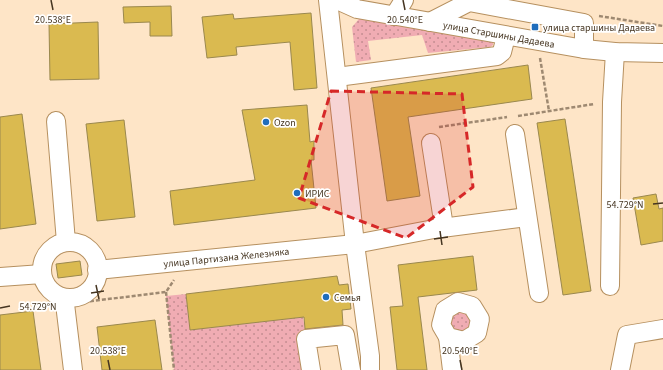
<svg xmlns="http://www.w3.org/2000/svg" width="663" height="370" viewBox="0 0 663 370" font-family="'Source Sans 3',sans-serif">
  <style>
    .green { fill: url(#green-dots) }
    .building { fill: #daba50; stroke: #9a884e }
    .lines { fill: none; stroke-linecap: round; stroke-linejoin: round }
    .minor-casing { stroke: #b6905f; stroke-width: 20 }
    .path { stroke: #9e8971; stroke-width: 2.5; stroke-dasharray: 4 2; stroke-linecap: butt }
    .minor { stroke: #fff; stroke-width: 18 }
    .marked { fill: #d62828; fill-opacity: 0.2; stroke: #d62828; stroke-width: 3; stroke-dasharray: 8 5; stroke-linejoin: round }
    .ticks { fill: none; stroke: #453521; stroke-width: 1.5 }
    .poi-dot { fill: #1f6dbc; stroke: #fff; stroke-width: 1.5 }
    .labels { text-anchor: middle; stroke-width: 3.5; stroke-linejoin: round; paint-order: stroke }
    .poi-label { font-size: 10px; fill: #453521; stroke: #fff; text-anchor: start }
    .street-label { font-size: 10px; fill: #453521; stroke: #fff }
    .ticks-label { font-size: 10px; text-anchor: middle; fill: #453521; stroke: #fff; stroke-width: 3.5; stroke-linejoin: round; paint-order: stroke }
  </style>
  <defs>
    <pattern id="green-dots" width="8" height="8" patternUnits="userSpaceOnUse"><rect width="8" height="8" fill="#f0acb3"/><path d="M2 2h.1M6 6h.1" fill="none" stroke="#c48d91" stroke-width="1.8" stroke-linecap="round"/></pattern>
  </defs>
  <rect width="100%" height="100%" fill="#fee5c7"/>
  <!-- green -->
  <g class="green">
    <path d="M363 17 493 41V45L490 47 428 53 422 35 368 41 371 60 356 62 352 27 359 19Z"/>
    <path d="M186 294 190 330 303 317 311 370H174L166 296Z"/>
    <path d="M459 308 469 310 475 324 463 335 448 326 450 313Z"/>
  </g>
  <!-- building -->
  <g class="building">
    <path d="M171 6 172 36H150V22L124 23 123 7Z"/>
    <path d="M311 13 317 88 294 90 290 42 236 47 237 55 207 58 202 17 233 14 234 19Z"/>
    <path d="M98 22 99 79 50 80 49 24Z"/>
    <path d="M528 65 532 99 408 117 420 196 387 201 371 88Z"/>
    <path d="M307 105 310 142 314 141V160H311L316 208 174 225 170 191 255 180 242 110Z"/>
    <path d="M22 114 36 224 0 229V117Z"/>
    <path d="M565 119 591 291 563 295 537 123Z"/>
    <path d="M124 120 135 217 97 221 86 124Z"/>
    <path d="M656 194 659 209 663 208V241L641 245 633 198Z"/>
    <path d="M473 256 477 290 418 297 427 370H397L390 307 403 306 398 265Z"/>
    <path d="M80 261 82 275 58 278 56 264Z"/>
    <path d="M337 276 339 285 348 284 351 309 342 310 343 325 305 329 304 317 190 330 186 294Z"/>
    <path d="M33 311 41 370H0V315Z"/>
    <path d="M155 320 162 370H102L97 327Z"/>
  </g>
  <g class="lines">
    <!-- minor casing -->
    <g class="minor-casing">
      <g id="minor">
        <path d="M328 0 355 244 370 356V370"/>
        <path id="s1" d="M337 0 357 9 584 49 615 52 663 53"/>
        <path d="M394 16 404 0"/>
        <path d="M430 22 469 2 584 23V49"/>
        <path d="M337 77 497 56 502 52 506 36"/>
        <path d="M56 121 66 242"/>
        <path d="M515 134 539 293"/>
        <path d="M431 143 444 227"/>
        <circle cx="70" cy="270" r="28"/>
        <path id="s2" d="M97 270 355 244 434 229 527 217"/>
        <path d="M0 277 42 274"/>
        <path d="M610 286 612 102 615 52"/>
        <path d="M66 298 65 304 73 370"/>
        <path d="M458 302 472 306 480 319 477 333 464 341 448 337 441 325 445 310Z"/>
        <path d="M448 337 452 370"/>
        <path d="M311 370 306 339 345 335 351 370"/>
        <path d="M620 370 627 335 663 329"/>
      </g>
    </g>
    <!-- path -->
    <g class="path">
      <path d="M599 16 663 26"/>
      <path d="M540 58 549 111"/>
      <path d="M518 116 594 104"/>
      <path d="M439 127 507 117"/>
      <path d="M166 292 174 370"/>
      <path d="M84 302 166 292 174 280"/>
    </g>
    <!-- minor -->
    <use href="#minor" class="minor"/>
  </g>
  <!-- marked area -->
  <path class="marked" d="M331 91 462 94 473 187 406 238 299 198Z"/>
  <!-- ticks -->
  <path class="ticks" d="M51 0 53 10M403 0 405 10M653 204 663 203M440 231 442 245M434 239 448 237M96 285 99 299M91 293 104 291M0 308 10 306M108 360 110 370M460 360 462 370"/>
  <!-- markers -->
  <g class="poi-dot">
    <rect x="531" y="23" width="8" height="8" rx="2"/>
    <circle cx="266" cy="122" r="4"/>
    <circle cx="297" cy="193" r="4"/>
    <circle cx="326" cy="297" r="4"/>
  </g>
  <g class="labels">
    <!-- poi labels -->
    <g class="poi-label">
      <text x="543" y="31">улица старшины Дадаева</text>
      <text x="274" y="126">Ozon</text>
      <text x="305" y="197">ИРИС</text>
      <text x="334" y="301">Семья</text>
    </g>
    <!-- street labels -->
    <g class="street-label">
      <text dy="4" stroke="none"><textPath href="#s1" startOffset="166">улица Старшины Дадаева</textPath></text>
      <text dy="4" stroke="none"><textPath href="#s2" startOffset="130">улица Партизана Железняка</textPath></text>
    </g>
  </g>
  <g class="ticks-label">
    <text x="53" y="23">20.538°E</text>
    <text x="405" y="23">20.540°E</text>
    <text x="625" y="208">54.729°N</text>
    <text x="38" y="310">54.729°N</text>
    <text x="108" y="354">20.538°E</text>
    <text x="460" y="354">20.540°E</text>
  </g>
</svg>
